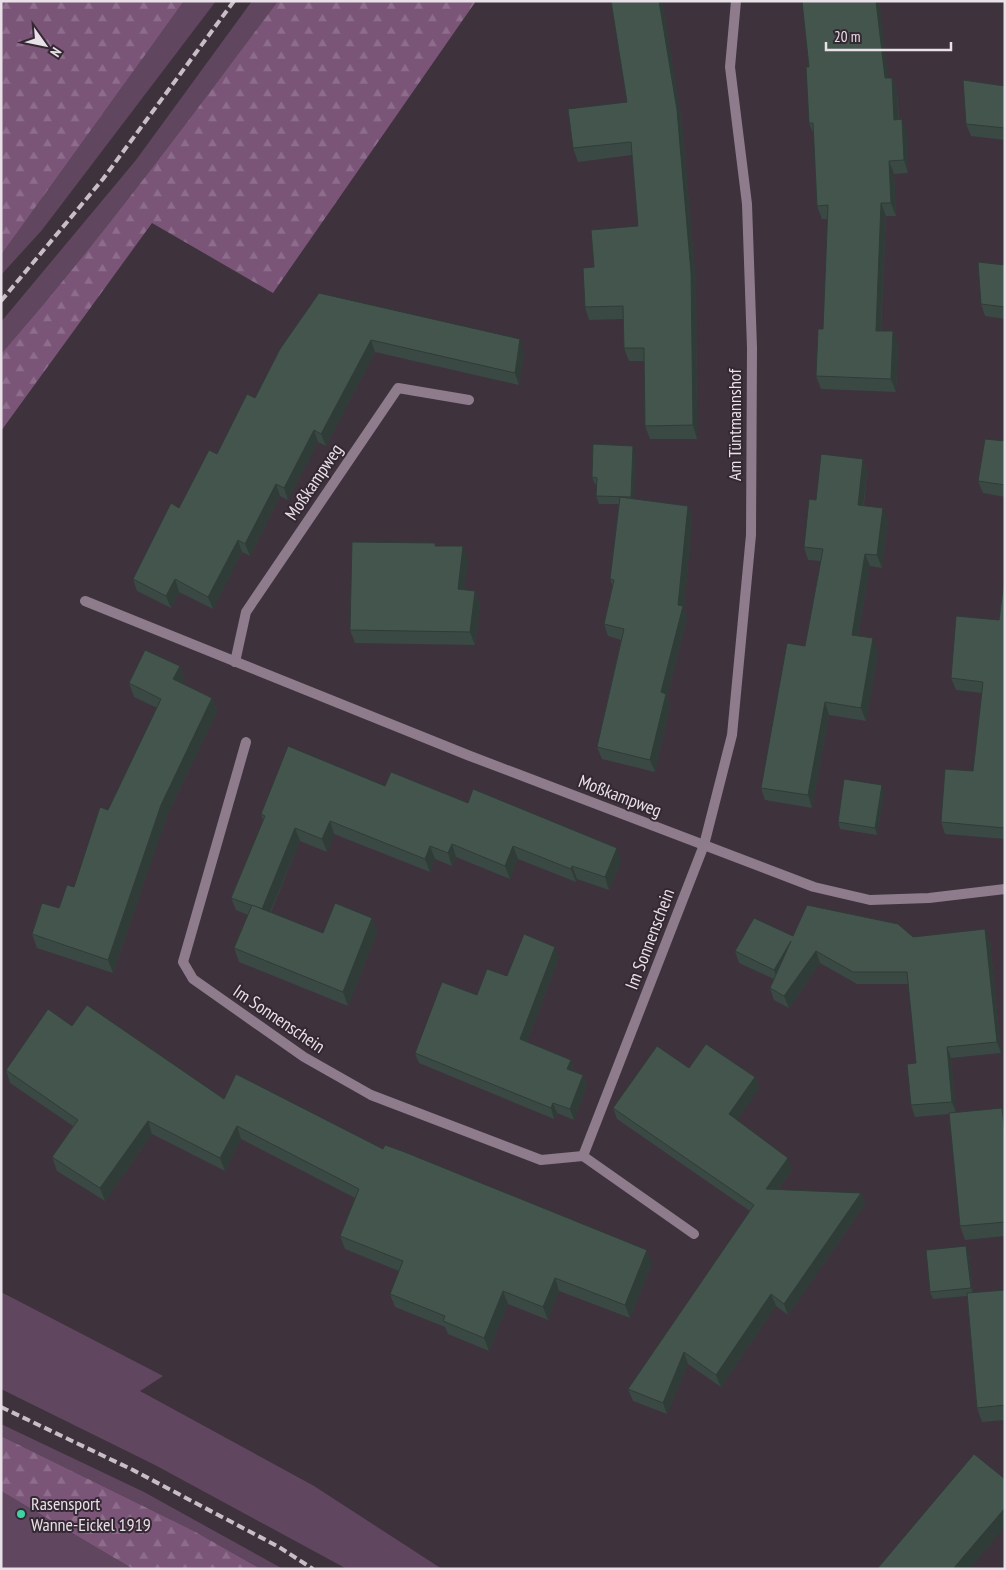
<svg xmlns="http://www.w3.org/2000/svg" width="1006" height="1570" viewBox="0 0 1006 1570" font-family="'PT Sans Narrow',sans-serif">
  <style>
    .grass { fill: #614660 }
    .forest { fill: url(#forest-firs) }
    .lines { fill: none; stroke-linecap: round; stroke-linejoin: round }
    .service { stroke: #8e7c8c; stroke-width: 10 }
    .minor { stroke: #8e7c8c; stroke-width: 10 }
    .rail { stroke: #c7bec6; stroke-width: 4; stroke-dasharray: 8 4; stroke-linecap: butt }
    .wall { fill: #3a4943 }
    .shaded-wall { fill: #303c37 }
    .building { fill: #44554e; stroke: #303c37 }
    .poi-dot { fill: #3dd4a3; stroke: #342833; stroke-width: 2 }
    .labels { text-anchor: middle; stroke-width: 4; stroke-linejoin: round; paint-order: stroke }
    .street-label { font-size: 18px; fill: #e9e1e8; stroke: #342833 }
    .poi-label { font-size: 18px; fill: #e9e1e8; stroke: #342833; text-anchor: start }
  </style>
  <defs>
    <pattern id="forest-firs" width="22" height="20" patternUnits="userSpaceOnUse" patternTransform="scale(1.25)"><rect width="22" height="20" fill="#7a5578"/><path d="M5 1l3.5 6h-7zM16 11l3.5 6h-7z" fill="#8d6d8b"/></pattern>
  </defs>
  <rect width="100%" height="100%" fill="#3e323d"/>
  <!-- grass -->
  <g class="grass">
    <path d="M184 1H216L42 230 1 275V255Z"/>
    <path d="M252 1H278C188 121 99 242 1 354V322L136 160Z"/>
    <path d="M1 1292 163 1376 140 1391 314 1486 442 1569H347L155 1465 1 1389Z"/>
    <path d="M1 1424 144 1492 283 1569H261L194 1531 1 1436Z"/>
    <path d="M1 1491 133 1569H1Z"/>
  </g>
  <!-- forest -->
  <g class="forest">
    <path d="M1 1H184L1 255Z"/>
    <path d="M278 1H476L273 293 152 223 1 431V354C99 242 188 121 278 1Z"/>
    <path d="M1 1436 194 1531 261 1569H133L1 1491Z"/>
  </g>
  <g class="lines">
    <!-- service -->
    <path class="service" d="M235 662 246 612 398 388 469 400"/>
    <!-- minor -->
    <g class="minor">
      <path d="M85 601 470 756 814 887 870 900 929 898 1005 889"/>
      <path d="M246 742 183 962 193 979 304 1057 371 1095 541 1160 583 1156"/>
      <path d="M694 1234 583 1156 704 845 732 735 751 535 752 348 747 204 730 67 736 1"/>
    </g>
    <!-- rail -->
    <g class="rail">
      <path d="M1 301 103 179 234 1"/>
      <path d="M1 1407 133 1470 279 1547 313 1569"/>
    </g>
  </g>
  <!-- wall -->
  <g class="wall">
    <path d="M611 1H662L682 123 696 285 697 439H650L645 426 644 361H629L624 348 623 319 589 320 585 307 594 267 638 226 632 155 578 162 573 148 627 102Z"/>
    <path d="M802 1H879L888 78H892L897 91 899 120 907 133 908 173 894 174 896 216H886L881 331 898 344 896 392 821 389 816 376 823 329 828 219H822L817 206 814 135 809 123V67Z"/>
    <path d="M1005 86V140L971 136 966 124Z"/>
    <path d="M1005 265V319L985 316 981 304Z"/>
    <path d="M319 293 524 351 519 385 375 352 326 446 318 442 288 500 280 496 250 556 242 552 213 609 179 592 171 608 137 591 133 579 179 508 255 398Z"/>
    <path d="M1005 441V497L983 493 978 481Z"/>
    <path d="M635 453 634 499 688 506 692 518 684 609 687 618 667 697 670 706 655 772 602 759 597 747 621 640 608 636 604 624 613 587 610 579 619 504H599L596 496 597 485 595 484 592 477Z"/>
    <path d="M863 459 867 471 864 505 888 520 882 568 870 566 858 636 878 651 866 721 829 715 812 808 765 800 761 788 805 646 821 561 808 560 804 547Z"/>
    <path d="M435 543 436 546 468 560 464 590 475 591 480 604 475 645 355 643 350 630Z"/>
    <path d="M1005 574V839L945 834 941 822 973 771 982 693 956 690 951 678 999 620Z"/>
    <path d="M180 666 184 679 182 684 212 698 217 711 166 818 113 973 37 948 32 934 59 908 74 887 108 810 157 708 134 697 129 683Z"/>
    <path d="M385 786 468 803 621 861 609 890 577 879 576 882 518 859 510 879 456 857 452 866 435 859 430 872 334 834 327 852 300 841 271 912 323 933 372 918 377 932 348 1006 239 962 234 948 248 915 236 910 231 898 263 821 261 814Z"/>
    <path d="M884 792 877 835 840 829 838 822Z"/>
    <path d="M793 936 913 937 990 941 1001 1053 951 1058 956 1113 1002 1108 1005 1115V1236L965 1240 960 1226 949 1114 915 1117 911 1105 916 1063 908 984H857L820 963 789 1008 774 1000 770 988 774 979 739 963 735 951Z"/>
    <path d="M559 957 527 1042 571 1060 574 1070V1071L583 1075 587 1085 574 1120 557 1113 554 1119 419 1063 415 1053 507 976Z"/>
    <path d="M72 1026 224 1099 383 1149 652 1263 630 1318 559 1291 548 1320 508 1304 489 1351 448 1334 445 1327 395 1307 390 1294 399 1271 345 1249 340 1236 355 1198 241 1139 225 1171 152 1134 105 1201 57 1171 52 1157 73 1126 10 1083 6 1070Z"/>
    <path d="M755 1077 759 1088 737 1120 792 1170 778 1190 861 1193 865 1204 788 1315 776 1306 721 1387 688 1364 667 1414 633 1401 628 1389 750 1211 617 1119 613 1108Z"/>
    <path d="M969 1253 973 1293 1005 1290V1420L982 1422 977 1408 967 1296 933 1299 930 1292Z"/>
  </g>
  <!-- shaded-wall -->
  <g class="shaded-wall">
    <path d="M659 1H662L682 123 696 285 697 439 693 425Z"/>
    <path d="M876 1H879L890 92 885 78Z"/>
    <path d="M892 78 897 91 899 133 894 120Z"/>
    <path d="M902 119 907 133 908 173 904 160Z"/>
    <path d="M889 161 894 174 896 216 891 203Z"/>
    <path d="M881 203 886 216 880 344 876 331Z"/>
    <path d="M893 331 898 344 896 392 891 379Z"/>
    <path d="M520 339 524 351 519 385 515 373Z"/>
    <path d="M371 340 375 352 326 446 321 434Z"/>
    <path d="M314 430 318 442 288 500 284 488Z"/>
    <path d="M633 446 635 453 634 505 631 497Z"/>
    <path d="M863 459 867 471 862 517 858 505Z"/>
    <path d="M276 484 280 496 250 556 245 544Z"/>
    <path d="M688 506 692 518 684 609 687 618 667 697 670 706 655 772 650 760 661 692 678 605Z"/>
    <path d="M883 508 888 520 882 568 877 555Z"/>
    <path d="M238 540 242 552 213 609 208 597Z"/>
    <path d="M463 546 468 560 463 602 458 589Z"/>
    <path d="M865 554 870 566 856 647 852 635Z"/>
    <path d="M175 579 179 592 171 608 166 596Z"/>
    <path d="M475 591 480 604 475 645 470 632Z"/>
    <path d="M873 638 878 651 866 721 861 708Z"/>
    <path d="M180 666 184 679 178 692 173 679Z"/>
    <path d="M212 698 217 711 166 818 113 973 108 960 161 805Z"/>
    <path d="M825 702 829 715 812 808 808 795Z"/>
    <path d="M882 785 884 792 877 835 875 828Z"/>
    <path d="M330 821 334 834 327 852 322 839Z"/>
    <path d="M295 828 300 841 266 922 262 909Z"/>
    <path d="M452 844 456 857 452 866 448 853Z"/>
    <path d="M430 846 435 859 430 872 425 859Z"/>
    <path d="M513 846 518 859 510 879 505 866Z"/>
    <path d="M617 848 621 861 609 890 605 877Z"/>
    <path d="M572 866 577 879 576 882 571 869Z"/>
    <path d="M372 918 377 932 348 1006 343 992Z"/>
    <path d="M985 929 990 941 1001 1053 997 1042Z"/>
    <path d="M791 941 778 981 774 970Z"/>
    <path d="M555 947 559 957 524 1050 520 1039Z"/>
    <path d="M816 951 820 963 789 1008 784 996Z"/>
    <path d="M947 1047 951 1058 956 1113 952 1102Z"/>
    <path d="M571 1060 574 1070 571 1079 567 1069Z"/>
    <path d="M583 1075 587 1085 574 1120 570 1109Z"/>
    <path d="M755 1077 759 1088 733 1126 729 1114Z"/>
    <path d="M553 1103 557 1113 554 1119 551 1108Z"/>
    <path d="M1002 1108 1005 1115V1134Z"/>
    <path d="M148 1121 152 1134 105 1201 100 1188Z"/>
    <path d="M237 1126 241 1139 225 1171 220 1158Z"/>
    <path d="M788 1158 792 1170 770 1201 766 1189Z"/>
    <path d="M861 1193 865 1204 788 1315 784 1304Z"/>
    <path d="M966 1246 969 1253 973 1295 971 1288Z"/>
    <path d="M647 1250 652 1263 630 1318 625 1305Z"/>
    <path d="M555 1278 559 1291 548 1320 543 1307Z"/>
    <path d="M503 1291 508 1304 489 1351 484 1338Z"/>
    <path d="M771 1294 776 1306 721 1387 716 1375Z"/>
    <path d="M684 1352 688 1364 667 1414 663 1403Z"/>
    <path d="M1005 1508V1527L970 1569H953Z"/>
  </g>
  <!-- building -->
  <g class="building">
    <path d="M611 1H659L677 110 691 272 693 425 645 426 644 348H624L623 306 585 307 583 268 594 267 591 230 638 226 631 142 573 148 568 109 627 102Z"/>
    <path d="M802 1H876L885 78H892L894 120 902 119 904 160 889 161 891 203H881L876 331H893L891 379 816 376 818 329H823L828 205 817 206 813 123H809L806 67H809Z"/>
    <path d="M963 80 1005 86V128L966 124Z"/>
    <path d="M978 262 1005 265V307L981 304Z"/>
    <path d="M319 293 520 339 515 373 371 340 321 434 314 430 284 488 276 484 245 544 238 540 208 597 175 579 166 596 133 579 171 503 179 508 209 450 217 454 247 394 255 398 280 349Z"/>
    <path d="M985 439 1005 441V485L978 481Z"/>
    <path d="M593 444 633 446 631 497 596 496 597 478 592 477Z"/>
    <path d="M821 454 863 459 858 505 883 508 877 555 865 554 852 635 873 638 861 708 825 702 808 795 761 788 787 643 805 646 823 549 804 547 809 499 816 500Z"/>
    <path d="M620 497 688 506 678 605 683 606 661 692 666 694 650 760 597 747 624 629 604 624 614 580 610 579Z"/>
    <path d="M352 542 435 543V546H463L458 589 475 591 470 632 350 630Z"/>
    <path d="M1005 574V828L941 822 945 769 973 771 983 682 951 678 956 616 999 620Z"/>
    <path d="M145 650 180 666 173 679 212 698 161 805 108 960 32 934 42 903 59 908 67 885 74 887 100 807 108 810 161 699 129 683Z"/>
    <path d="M288 746 385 786 391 772 468 803 473 789 617 848 605 877 572 866 571 869 513 846 505 866 452 844 448 853 430 846 425 859 330 821 322 839 295 828 262 909 231 898 265 816 261 814Z"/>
    <path d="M844 779 882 785 875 828 838 822Z"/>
    <path d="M335 903 372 918 343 992 234 948 252 905 323 933Z"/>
    <path d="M807 905 898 924 913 937 985 929 997 1042 947 1047 952 1102 911 1105 907 1064 916 1063 907 972H853L816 951 784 996 770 988 791 941 774 970 735 951 754 918 793 936Z"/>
    <path d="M524 934 555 947 520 1039 571 1060 567 1069 583 1075 570 1109 553 1103 551 1108 415 1053 442 982 477 995 487 969 507 976Z"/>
    <path d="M87 1005 224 1099 236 1074 383 1149 385 1145 402 1151 647 1250 625 1305 555 1278 543 1307 503 1291 484 1338 443 1321 445 1316 390 1294 403 1261 340 1236 359 1189 237 1126 220 1158 148 1121 100 1188 52 1157 78 1120 6 1070 48 1009 72 1026Z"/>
    <path d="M706 1044 755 1077 729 1114 788 1158 766 1189 861 1193 784 1304 771 1294 716 1375 684 1352 663 1403 628 1389 754 1205 613 1108 657 1046 689 1068Z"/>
    <path d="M1002 1108 1005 1134V1222L960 1226 949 1113Z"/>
    <path d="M966 1246 971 1288 930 1292 926 1250Z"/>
    <path d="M1005 1290V1405L977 1408 967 1293Z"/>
    <path d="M974 1454 1005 1479V1508L953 1569H877Z"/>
  </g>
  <!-- markers -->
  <circle class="poi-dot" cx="21" cy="1514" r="5"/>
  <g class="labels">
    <!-- street labels -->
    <g class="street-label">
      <text transform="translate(735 425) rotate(-90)" y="6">Am Tüntmannshof</text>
      <text transform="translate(314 482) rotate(-56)" y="6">Moßkampweg</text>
      <text transform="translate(620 796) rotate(21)" y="6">Moßkampweg</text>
      <text transform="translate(650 939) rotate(-69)" y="6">Im Sonnenschein</text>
      <text transform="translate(279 1019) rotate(34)" y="6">Im Sonnenschein</text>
    </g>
    <!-- poi labels -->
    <g class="poi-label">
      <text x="31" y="1510">Rasensport<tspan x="31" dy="21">Wanne-Eickel 1919</tspan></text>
    </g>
  </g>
  <!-- border -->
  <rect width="1006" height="1570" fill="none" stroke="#e9e1e8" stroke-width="5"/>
  <!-- north arrow -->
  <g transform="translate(45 45) rotate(123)" stroke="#342833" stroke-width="4" paint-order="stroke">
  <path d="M0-4L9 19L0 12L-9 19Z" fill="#e9e1e8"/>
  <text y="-8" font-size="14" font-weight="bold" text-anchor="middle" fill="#e9e1e8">N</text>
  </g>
  <!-- scale -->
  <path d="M826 42v8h125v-8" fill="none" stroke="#e9e1e8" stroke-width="2.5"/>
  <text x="834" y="42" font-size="15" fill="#e9e1e8" stroke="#342833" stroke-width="4" paint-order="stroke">20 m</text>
</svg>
